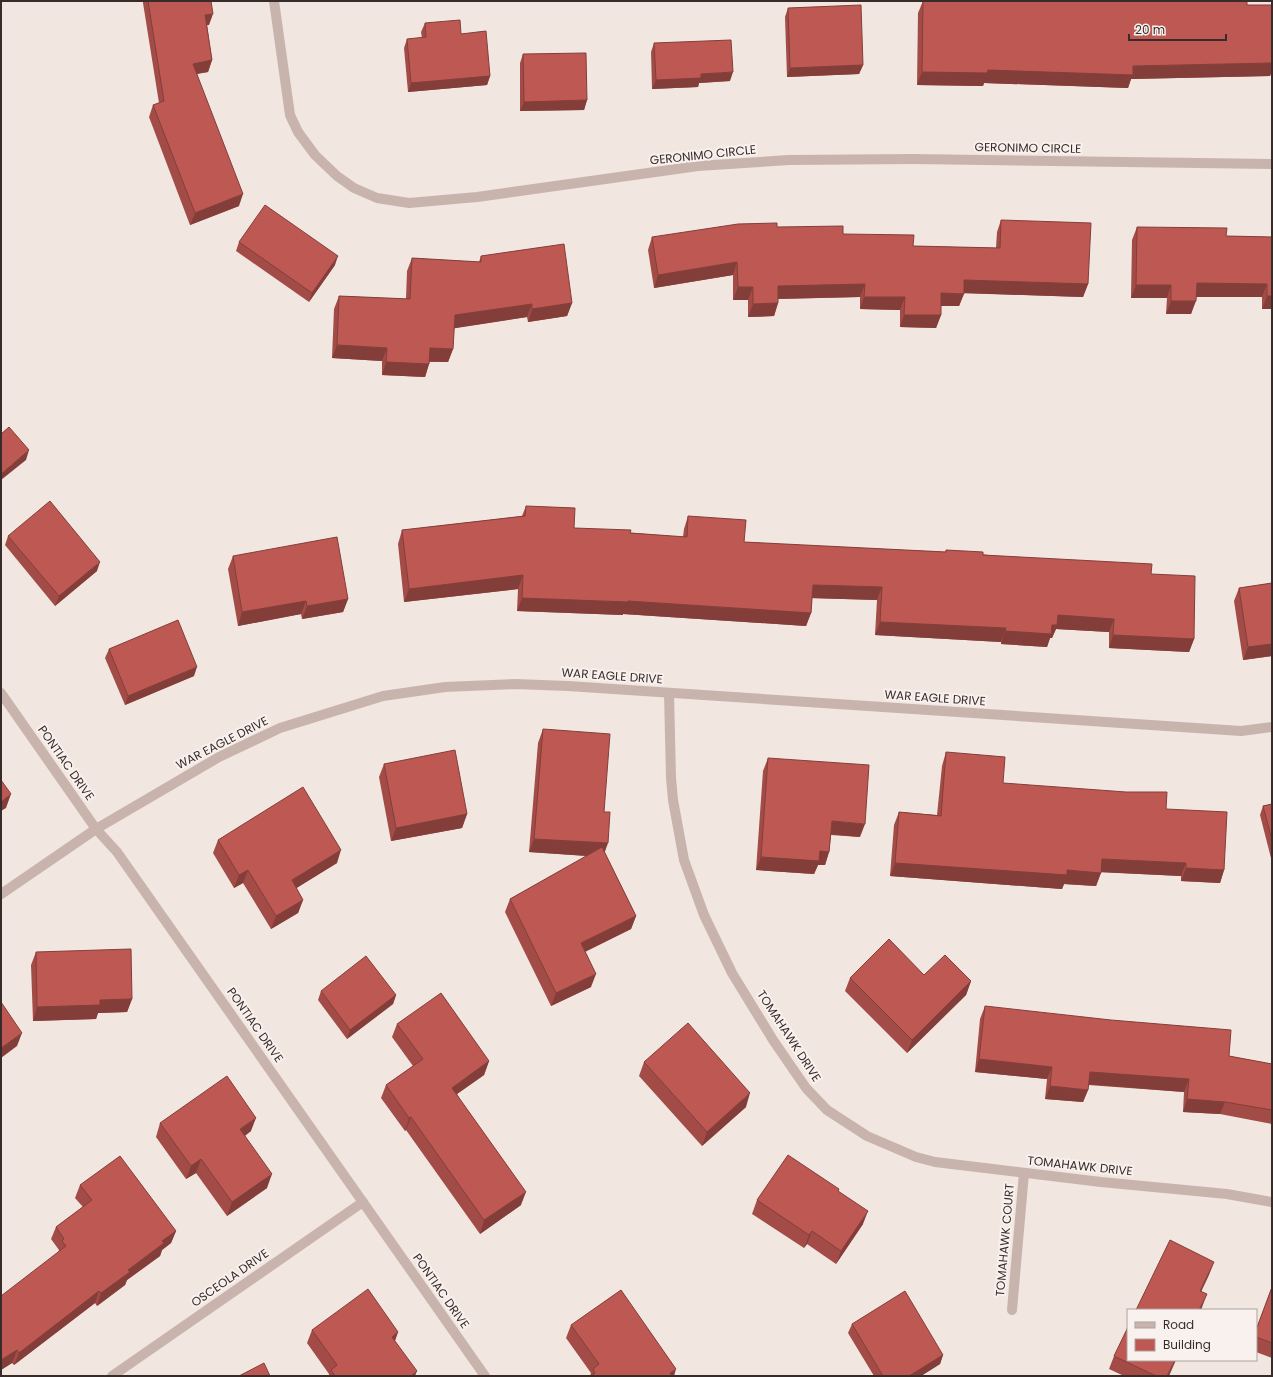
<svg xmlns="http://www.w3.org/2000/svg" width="1273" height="1377" viewBox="0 0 1273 1377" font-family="Poppins,sans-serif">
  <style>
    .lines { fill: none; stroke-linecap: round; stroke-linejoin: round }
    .minor { stroke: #c9b4ad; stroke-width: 10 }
    .wall { fill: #a34c47 }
    .shaded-wall { fill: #843e3a }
    .building { fill: #bd5853; stroke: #843e3a }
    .labels { text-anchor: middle; stroke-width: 4; stroke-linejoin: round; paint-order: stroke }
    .street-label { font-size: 12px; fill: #382c2b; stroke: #f9f1ed }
  </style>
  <rect width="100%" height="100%" fill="#f1e6e0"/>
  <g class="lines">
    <!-- minor -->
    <g class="minor">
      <path d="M274 1 290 115 298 132 315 155 337 176 354 188 377 198 409 203 477 197 698 166 789 160 913 159 1272 164"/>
      <path d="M1 693 96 829 117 852 485 1376"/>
      <path d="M669 693 671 778 673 800 684 860 704 915 732 973 773 1040 806 1088 827 1110 867 1136 916 1157 935 1162 1101 1182 1227 1194 1272 1202"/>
      <path d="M1 894 96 829 219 757 280 728 383 696 445 687 515 684 568 686 1241 731 1272 727"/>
      <path d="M1012 1310 1024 1173"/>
      <path d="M112 1376 363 1202"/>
    </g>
  </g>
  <!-- wall -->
  <g class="wall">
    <path d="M143 1H211L209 25H207L212 60 208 72 197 74 239 206 190 225 149 117 153 105 159 103 143 3Z"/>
    <path d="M923 1H1247V5H1272V71L1270 76 1131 79 1128 88 984 83 983 86 917 85 918 13Z"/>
    <path d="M788 8 863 65 859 74 787 77 785 17Z"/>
    <path d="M425 23 461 34 490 76 487 85 408 92 404 48 407 39 422 38 421 32Z"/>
    <path d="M654 43 730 81 699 83 698 87 652 89 651 52Z"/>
    <path d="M523 54 587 100 584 110 520 111V63Z"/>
    <path d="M1001 220 1088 284 1083 297 964 293 959 306H941V315L936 328 900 327V310L860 309V297L778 299V303L774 316 748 317V300H733V275L654 288 648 250 652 237 777 227 843 234 913 246 996 248 997 232Z"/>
    <path d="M1137 227 1226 236 1272 237V309H1262V297H1196L1191 314H1166L1167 298H1131L1132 240Z"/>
    <path d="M239 242 335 265 309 302 236 251Z"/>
    <path d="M481 256 572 303 567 316 528 322 527 317 454 328 453 349 448 362H429V364L425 377 382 375V361L332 358 334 309 339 296 406 299 407 271 412 258 479 262Z"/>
    <path d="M526 506 574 528 683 537 684 529 688 516 744 542 945 552 946 550 1151 574 1194 639 1189 652 1109 648V632L1056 629 1052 638H1050L1047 647 1001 644V642L875 635 877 600 812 598 811 613 806 626 623 614V615L517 611 518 589 404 602 398 544 402 530 522 516Z"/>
    <path d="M8 536 97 571 55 606 5 545Z"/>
    <path d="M233 556 348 599 343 612 302 619 301 614 238 626 228 569Z"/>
    <path d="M1272 583V656L1243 660 1234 601 1239 588Z"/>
    <path d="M109 649 194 676 125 705 105 658Z"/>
    <path d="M543 729 604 812 605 853 636 916 631 929 585 952 591 987 551 1006 505 912 510 899 587 856 529 852 538 743Z"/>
    <path d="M946 752 1003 783 1166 809 1224 870 1220 883 1181 881V876L1101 872 1096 886 1064 884 1062 889 890 876 894 825 899 812 937 815 942 766Z"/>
    <path d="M768 758 860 837 831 835 829 852 825 865H818L814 874 756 870 763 771Z"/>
    <path d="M384 764 467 814 462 828 391 841 379 777Z"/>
    <path d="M1272 804V862L1260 815 1263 806Z"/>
    <path d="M218 840 337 863 296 888 303 900 298 913 271 929 243 883 234 888 213 853Z"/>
    <path d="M36 952 132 999 127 1012 98 1013 96 1019 33 1021 31 965Z"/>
    <path d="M924 975 971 981 966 995 907 1053 845 991 850 978Z"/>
    <path d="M321 991 396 995 393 1004 347 1039 318 1000Z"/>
    <path d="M985 1006 1229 1056 1272 1064V1124L1220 1114 1183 1112 1184 1092 1088 1085V1090L1083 1102 1045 1099 1047 1079 975 1072 980 1019Z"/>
    <path d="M397 1024 489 1061 484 1075 457 1094 521 1205 480 1234 406 1130 405 1131 381 1098 386 1085 413 1066 392 1037Z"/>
    <path d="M644 1062 746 1107 702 1146 639 1076Z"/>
    <path d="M160 1123 251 1131 245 1136 267 1188 227 1216 196 1173 186 1179 156 1137Z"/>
    <path d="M80 1185 176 1231 171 1243 162 1250 160 1256 127 1280 125 1285 97 1306 95 1303 14 1365 12 1363 1 1370 58 1253 59 1250 51 1239 56 1227 83 1207 75 1198Z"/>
    <path d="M839 1189 838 1191 863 1224 836 1264 807 1244 804 1248 752 1214 757 1200Z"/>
    <path d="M1272 1287V1358L1256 1352V1330Z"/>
    <path d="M852 1324 943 1355 940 1364 921 1376H874L848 1333Z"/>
    <path d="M571 1325 674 1376H590L591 1373 566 1338Z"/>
    <path d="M312 1330 398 1332 395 1341 415 1376H329V1374L307 1343Z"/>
    <path d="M1114 1356 1169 1376H1124L1109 1369Z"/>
  </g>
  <!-- shaded-wall -->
  <g class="shaded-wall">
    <path d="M213 14 209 25 201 26 205 15Z"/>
    <path d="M212 60 208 72 189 75 193 64Z"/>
    <path d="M1272 63V71L1270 76 1131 79 1128 88 984 83 983 86 917 85 922 72 988 70Z"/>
    <path d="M863 65 859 74 787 77 790 68Z"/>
    <path d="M733 72 730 81 699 83 698 87 652 89 656 80 701 74Z"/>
    <path d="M490 76 487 85 408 92 411 83Z"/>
    <path d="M587 100 584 110 520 111 524 102Z"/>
    <path d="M243 194 239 206 190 225 195 213Z"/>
    <path d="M338 256 335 265 309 302 312 293Z"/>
    <path d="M737 262 733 275 654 288 658 275Z"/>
    <path d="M964 280 1088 284 1083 297 959 293Z"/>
    <path d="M1197 283 1267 284 1262 297H1192Z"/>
    <path d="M865 284 860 297 773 299 778 286Z"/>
    <path d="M1136 285H1171L1167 298H1131Z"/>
    <path d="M738 287H753L748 300H733Z"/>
    <path d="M941 293 964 294 959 306H936Z"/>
    <path d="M1267 296H1272V309H1262Z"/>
    <path d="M864 297H905L900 310 860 309Z"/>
    <path d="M1171 301H1196L1191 314H1166Z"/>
    <path d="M572 303 567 316 528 322 532 309Z"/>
    <path d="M778 303 774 316 748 317 753 304Z"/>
    <path d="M532 304 527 317 450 329 455 315Z"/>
    <path d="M904 315H941L936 328 900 327Z"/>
    <path d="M337 345 387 348 382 361 332 358Z"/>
    <path d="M430 348 453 349 448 362 425 361Z"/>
    <path d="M386 362 429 364 425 377 382 375Z"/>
    <path d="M29 450 26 460 1 480V474Z"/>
    <path d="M100 562 97 571 55 606 59 596Z"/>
    <path d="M523 575 518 589 404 602 409 589Z"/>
    <path d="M813 585 882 587 877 600 808 598Z"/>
    <path d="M522 598 628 601 811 613 806 626 623 614V615L517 611Z"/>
    <path d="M348 599 343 612 302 619 307 606Z"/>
    <path d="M306 601 301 614 238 626 242 612Z"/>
    <path d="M1058 615 1114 619 1109 632 1056 629 1052 638H1050L1047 647 1001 644 1005 631 1052 625Z"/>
    <path d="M880 622 1006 628 1001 642 875 635Z"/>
    <path d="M1113 635 1194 639 1189 652 1109 648Z"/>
    <path d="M1272 644V656L1243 660 1248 647Z"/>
    <path d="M197 667 194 676 125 705 128 696Z"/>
    <path d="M11 794 6 808 1 811V802Z"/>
    <path d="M467 814 462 828 391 841 396 828Z"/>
    <path d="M832 821 865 824 860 837 827 834Z"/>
    <path d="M534 839 608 843 603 857 529 852Z"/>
    <path d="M341 850 337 863 287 894 292 880Z"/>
    <path d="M820 851 829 852 825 865H818L814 874 756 870 761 857Z"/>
    <path d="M1102 859 1186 863 1181 876 1097 872Z"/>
    <path d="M895 863 1067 870 1101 873 1096 886 1064 884 1062 889 890 876Z"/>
    <path d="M1186 868 1224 870 1220 883 1181 881Z"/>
    <path d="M248 870 243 883 234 888 239 875Z"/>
    <path d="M303 900 298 913 271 929 276 916Z"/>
    <path d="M636 916 631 929 576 956 581 943Z"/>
    <path d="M596 974 591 987 551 1006 556 993Z"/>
    <path d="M971 981 966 995 907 1053 912 1040Z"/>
    <path d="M396 995 393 1004 347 1039 350 1030Z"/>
    <path d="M132 999 127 1012 98 1013 96 1019 33 1021 37 1007 100 1000Z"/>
    <path d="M22 1033 17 1046 1 1058V1048Z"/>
    <path d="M979 1059 1052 1067 1047 1079 975 1072Z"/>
    <path d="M489 1061 484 1075 447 1101 452 1088Z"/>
    <path d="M1090 1072 1189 1079 1184 1092 1085 1084Z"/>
    <path d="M1050 1086 1088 1090 1083 1102 1045 1099Z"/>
    <path d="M750 1093 746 1107 702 1146 707 1132Z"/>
    <path d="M1187 1099 1225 1102 1220 1114 1183 1112Z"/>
    <path d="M411 1117 406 1130 405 1131 409 1118Z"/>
    <path d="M256 1118 251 1131 235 1142 240 1129Z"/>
    <path d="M201 1159 196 1173 186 1179 191 1166Z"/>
    <path d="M272 1174 267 1188 227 1216 232 1202Z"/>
    <path d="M526 1192 521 1205 480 1234 484 1220Z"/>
    <path d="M868 1211 863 1224 836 1264 841 1251Z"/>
    <path d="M176 1231 171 1243 162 1250 160 1256 127 1280 125 1285 97 1306 101 1293 162 1241Z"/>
    <path d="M812 1231 807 1244 804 1248 809 1235Z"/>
    <path d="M1214 1262 1209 1275 1195 1305 1200 1291Z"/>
    <path d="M99 1291 95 1303 14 1365 19 1353Z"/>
    <path d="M1207 1294 1201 1310H1199Z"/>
    <path d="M398 1332 393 1345 392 1337Z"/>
    <path d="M17 1350 12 1363 1 1370V1360Z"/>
    <path d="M943 1355 940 1364 921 1376H909Z"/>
    <path d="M1175 1360H1176L1169 1376H1167Z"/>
    <path d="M676 1369 674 1376H669L670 1373Z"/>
    <path d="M417 1371 415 1376H411Z"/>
  </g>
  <!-- building -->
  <g class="building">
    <path d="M148 1H211L213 14 205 15 212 60 193 64 243 194 195 213 153 105 164 101Z"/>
    <path d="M923 1H1247V5H1272V63L1133 66V75L988 70 987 73 922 72Z"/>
    <path d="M861 5 863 65 790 68 788 8Z"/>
    <path d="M460 20 461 34 486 31 490 76 411 83 407 39 426 37 425 23Z"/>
    <path d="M731 40 733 72 701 74V78L656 80 654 43Z"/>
    <path d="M586 53 587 100 524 102 523 54Z"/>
    <path d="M265 205 338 256 312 293 239 242Z"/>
    <path d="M1001 220 1091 223 1088 284 964 280V294L941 293V315H904L905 297H864L865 284 778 286V303L753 304V287H738L737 262 658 275 652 237 738 224 777 223V227L843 226V234L914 235 913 246 1000 248Z"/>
    <path d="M1137 227 1227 228 1226 236 1272 237V296H1267V284L1197 283 1196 301H1171V285H1136Z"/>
    <path d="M564 244 572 303 532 309V304L455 315 453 349 430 348 429 364 386 362 387 348 337 345 339 296 410 299 412 258 481 262V256Z"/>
    <path d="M9 427 29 450 1 474V434Z"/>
    <path d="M50 501 100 562 59 596 8 536Z"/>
    <path d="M526 506 575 508 574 528 631 530 630 533 687 537 688 516 746 520 744 542 946 552V550L983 552V555L1152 564 1151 574 1195 576 1194 639 1113 635 1114 619 1058 615 1057 625H1052L1051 634 1005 631 1006 628 880 622 882 587 813 585 811 613 628 601V602L522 598 523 575 409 589 402 530 525 516Z"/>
    <path d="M337 537 348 599 307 606 306 601 242 612 233 556Z"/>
    <path d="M1272 583V644L1248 647 1239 588Z"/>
    <path d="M178 620 197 667 128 696 109 649Z"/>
    <path d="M543 729 610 734 604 812H610L608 843 534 839Z"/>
    <path d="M455 750 467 814 396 828 384 764Z"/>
    <path d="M946 752 1005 757 1003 783 1126 792H1167L1166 809 1227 812 1224 870 1186 868V863L1102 859 1101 873 1067 870V875L895 863 899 812 941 816Z"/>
    <path d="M768 758 869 765 865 824 832 821 829 852 820 851 819 861 761 857Z"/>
    <path d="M1 780 11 794 1 802Z"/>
    <path d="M303 787 341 850 292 880 303 900 276 916 248 870 239 875 218 840Z"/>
    <path d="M1272 804V840L1263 806Z"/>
    <path d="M602 847 636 916 581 943 596 974 556 993 510 899Z"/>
    <path d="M889 939 924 975 945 955 971 981 912 1040 850 978Z"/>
    <path d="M131 949 132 999 100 1000V1005L37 1007 36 952Z"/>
    <path d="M366 956 396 995 350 1030 321 991Z"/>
    <path d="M441 993 489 1061 452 1088 526 1192 484 1220 411 1117 409 1118 386 1085 423 1059 397 1024Z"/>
    <path d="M1 1002 22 1033 1 1048Z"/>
    <path d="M985 1006 1111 1020 1231 1030 1229 1056 1272 1064V1110L1225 1102 1187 1099 1189 1079 1090 1072 1088 1090 1050 1086 1052 1067 979 1059Z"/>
    <path d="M688 1023 750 1093 707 1132 644 1062Z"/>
    <path d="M227 1076 256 1118 240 1129 272 1174 232 1202 201 1159 191 1166 160 1123Z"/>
    <path d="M788 1155 839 1189 838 1191 868 1211 841 1251 812 1231 809 1235 757 1200Z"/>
    <path d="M120 1156 176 1231 162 1241 164 1243 128 1270 130 1272 101 1293 99 1291 19 1353 17 1350 1 1360V1296L66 1246 62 1241 64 1239 56 1227 92 1200 80 1185Z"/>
    <path d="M1170 1240 1214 1262 1200 1291 1207 1294 1199 1310H1136Z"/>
    <path d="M1272 1287V1343L1256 1337V1330Z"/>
    <path d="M368 1289 398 1332 392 1337 417 1371 411 1376H335L331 1370 337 1365 312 1330Z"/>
    <path d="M621 1290 676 1369 670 1373 672 1376H591L595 1373 593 1369 599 1364 571 1325Z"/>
    <path d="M905 1291 943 1355 909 1376H883L852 1324Z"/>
    <path d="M1128 1327V1360H1175L1167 1376H1156L1114 1356Z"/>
    <path d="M264 1363 270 1376H239Z"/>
  </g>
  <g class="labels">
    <!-- street labels -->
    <g class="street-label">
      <text transform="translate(1028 148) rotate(1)" y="4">GERONIMO CIRCLE</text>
      <text transform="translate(703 155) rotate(-6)" y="4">GERONIMO CIRCLE</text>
      <text transform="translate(612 676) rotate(4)" y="4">WAR EAGLE DRIVE</text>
      <text transform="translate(935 698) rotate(4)" y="4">WAR EAGLE DRIVE</text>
      <text transform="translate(222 743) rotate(-27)" y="4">WAR EAGLE DRIVE</text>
      <text transform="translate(66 763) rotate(55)" y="4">PONTIAC DRIVE</text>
      <text transform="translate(255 1025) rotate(55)" y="4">PONTIAC DRIVE</text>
      <text transform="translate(789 1036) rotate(57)" y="4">TOMAHAWK DRIVE</text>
      <text transform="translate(1080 1166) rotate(6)" y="4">TOMAHAWK DRIVE</text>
      <text transform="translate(1005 1240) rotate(-85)" y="4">TOMAHAWK COURT</text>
      <text transform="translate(230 1278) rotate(-35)" y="4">OSCEOLA DRIVE</text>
      <text transform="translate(441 1291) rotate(55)" y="4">PONTIAC DRIVE</text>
    </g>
  </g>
  <!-- border -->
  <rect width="1273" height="1377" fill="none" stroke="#382c2b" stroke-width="4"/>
  <!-- legend -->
  <rect x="1127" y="1309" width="130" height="52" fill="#f9f1ed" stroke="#aca29f"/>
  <rect x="1135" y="1322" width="20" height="6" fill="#c9b4ad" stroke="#aca29f"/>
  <text x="1163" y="1329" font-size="12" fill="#382c2b">Road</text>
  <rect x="1135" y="1339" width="20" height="12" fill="#bd5853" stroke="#aca29f"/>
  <text x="1163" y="1349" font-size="12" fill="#382c2b">Building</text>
  <!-- scale -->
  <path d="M1129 34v6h97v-6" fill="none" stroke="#382c2b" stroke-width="2"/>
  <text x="1135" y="34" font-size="12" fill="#382c2b" stroke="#f9f1ed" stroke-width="3" paint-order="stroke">20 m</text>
</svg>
